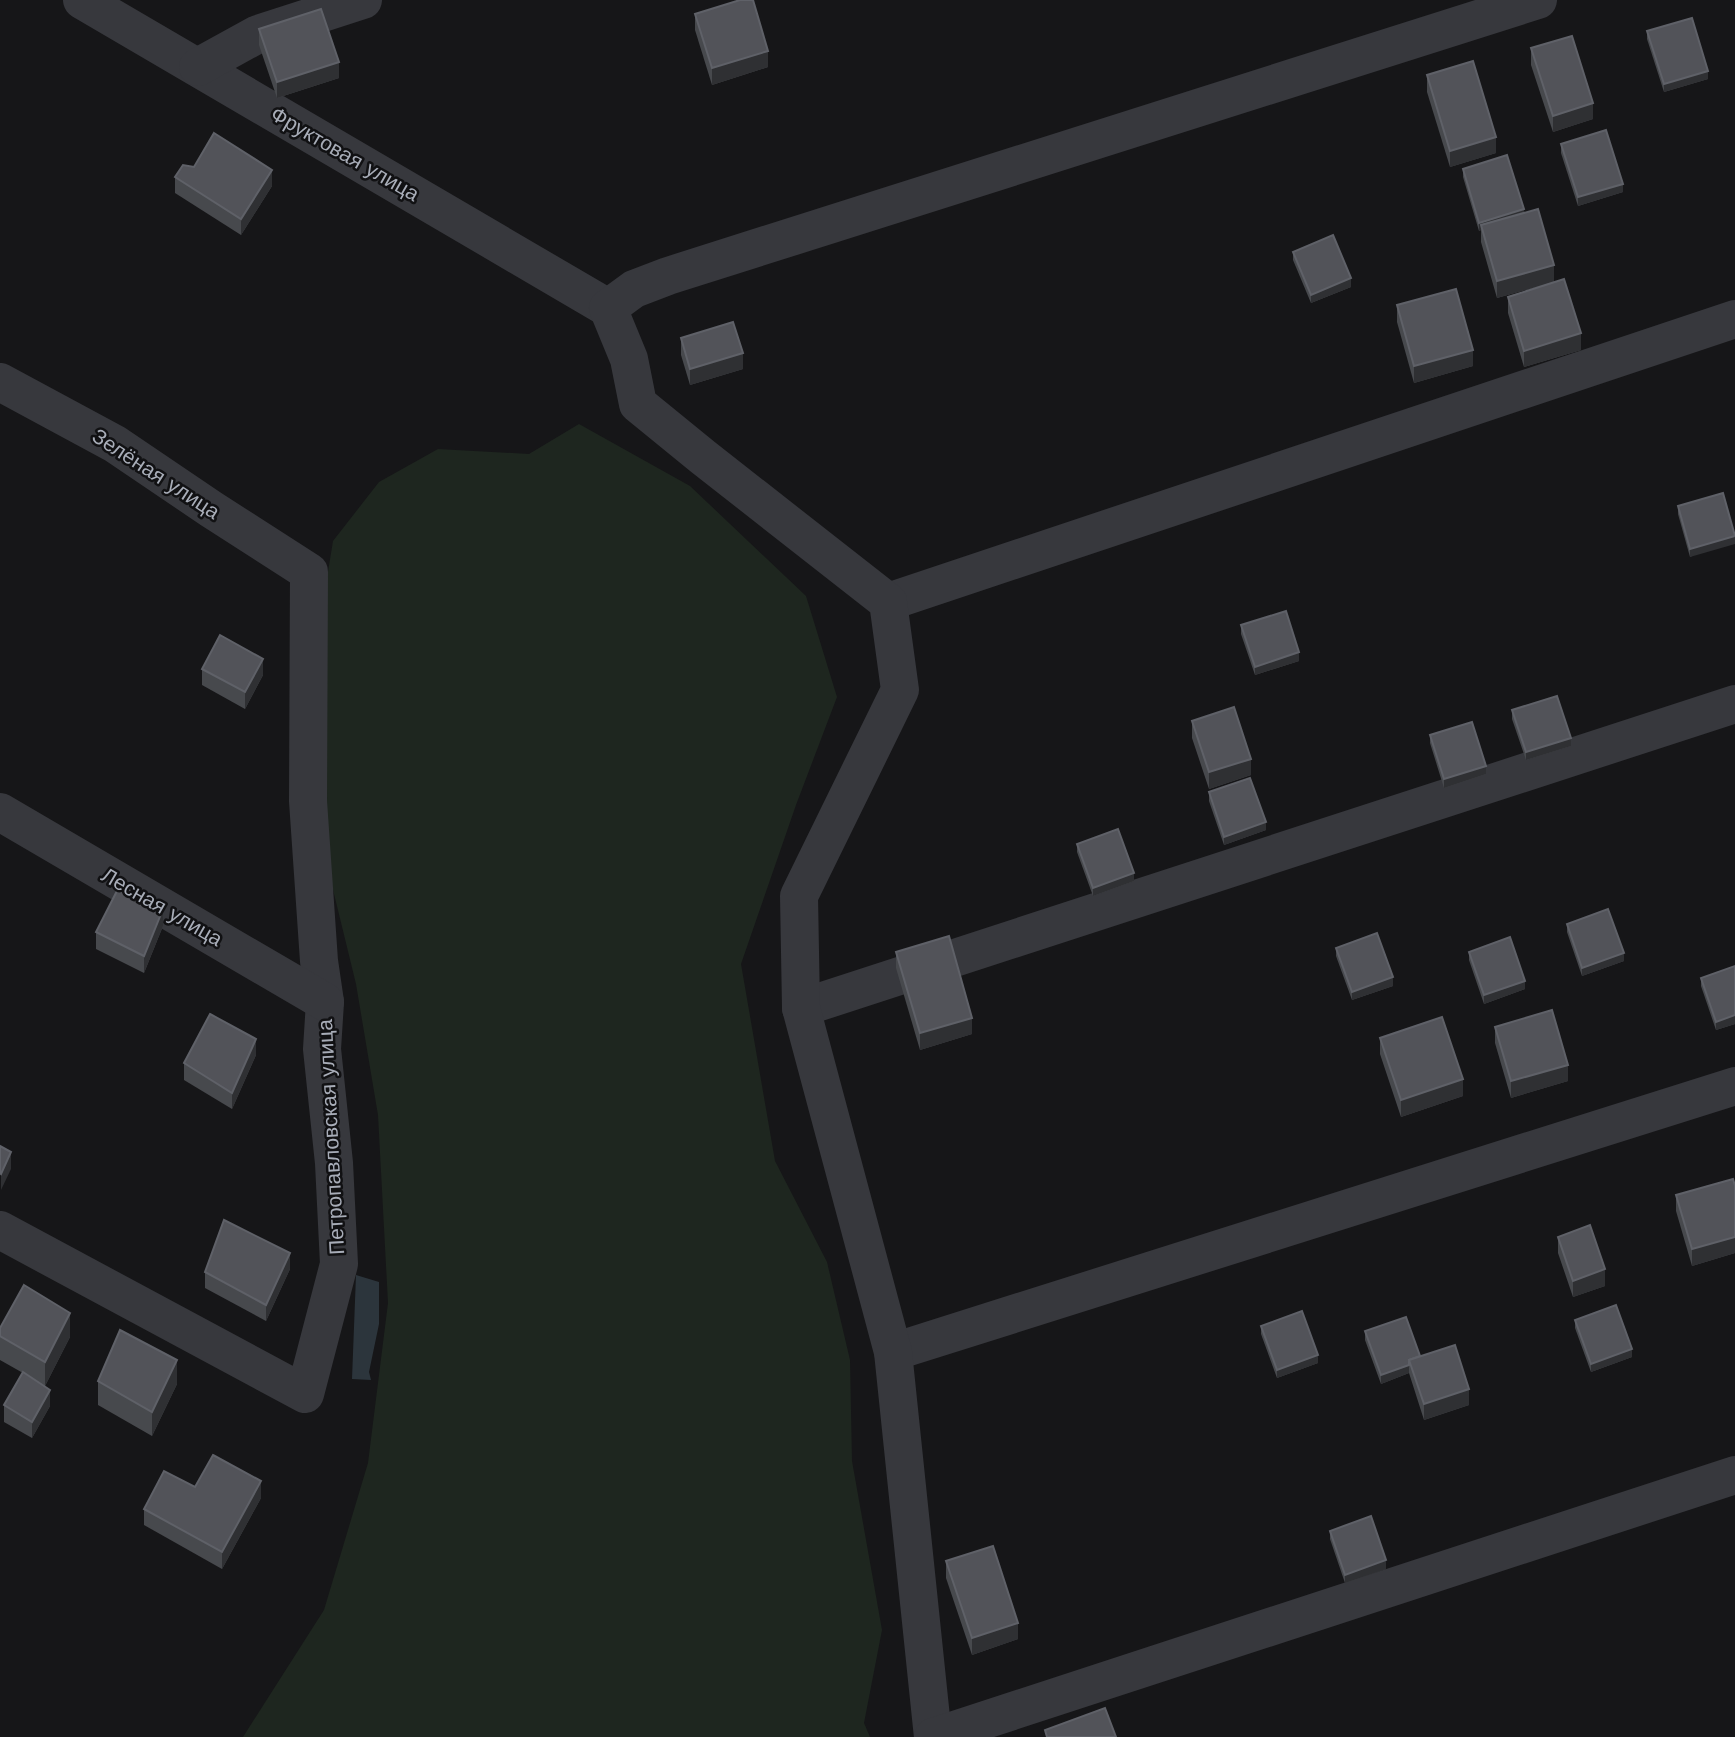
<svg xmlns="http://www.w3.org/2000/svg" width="1735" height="1737" viewBox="0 0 1735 1737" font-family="'Work Sans',sans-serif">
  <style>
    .green { fill: #1e261f }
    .water { fill: #2c353c }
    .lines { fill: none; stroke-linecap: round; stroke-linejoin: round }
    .minor { stroke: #37383d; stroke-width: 38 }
    .wall { fill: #47494d }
    .shaded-wall { fill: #2f3033 }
    .building { fill: #525359; stroke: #5f6168; stroke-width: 2 }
    .labels { text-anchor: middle; stroke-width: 5; stroke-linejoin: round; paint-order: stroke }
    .street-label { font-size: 21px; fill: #a8adb8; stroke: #111113 }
  </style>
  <rect width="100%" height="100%" fill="#161618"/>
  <!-- green -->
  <path class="green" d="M579 424 690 486 806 596 837 697 796 805 741 964 775 1161 827 1262 850 1360 852 1461 882 1630 864 1723 870 1737H243L324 1610 368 1463 388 1303 378 1115 356 984 317 824 318 633 333 541 379 482 438 449 529 454Z"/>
  <!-- water -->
  <path class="water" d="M356 1275 379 1282V1324L369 1372 371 1380 352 1379Z"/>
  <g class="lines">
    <!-- minor -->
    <g class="minor">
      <path d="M82 0 608 308"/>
      <path d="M198 67 258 34 363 0"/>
      <path d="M0 382 115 444 211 509 309 572 308 801 319 961 325 1002 322 1049 334 1163 339 1264 305 1394 0 1230"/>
      <path d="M888 602 1735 319"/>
      <path d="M0 812 325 1002"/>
      <path d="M801 1008 1735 704"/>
      <path d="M893 1352 1735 1086"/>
      <path d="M933 1737 893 1352 801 1008 799 896 900 690 888 602 703 457 638 404 629 359 608 308 634 289 668 276 1538 0"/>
      <path d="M933 1737 1735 1475"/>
    </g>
  </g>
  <!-- wall -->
  <g class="wall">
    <path d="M695 14 768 67 712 85 695 30Z"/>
    <path d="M259 29 339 78 277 98 259 45Z"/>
    <path d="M1647 31 1708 79 1664 92 1647 39Z"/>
    <path d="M1531 48 1593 119 1553 132 1531 65Z"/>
    <path d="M1427 75 1496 153 1450 167 1427 92Z"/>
    <path d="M1561 144 1623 192 1578 206 1561 153Z"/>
    <path d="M194 167 272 186 241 235 175 193V177Z"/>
    <path d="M1463 169 1524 213 1554 282 1497 298 1481 242V230L1479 231 1463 177Z"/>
    <path d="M1293 252 1351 287 1311 303 1293 260Z"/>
    <path d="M1508 297 1581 350 1524 367 1508 313Z"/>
    <path d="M1397 305 1473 366 1414 383 1397 322Z"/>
    <path d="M681 338 743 369 690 385 681 355Z"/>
    <path d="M1678 506 1735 535 1690 557 1678 514Z"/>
    <path d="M1241 625 1299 661 1255 675 1241 634Z"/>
    <path d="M202 669 263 675 245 709 202 685Z"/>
    <path d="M1512 710 1571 746 1526 760 1512 719Z"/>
    <path d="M1192 721 1251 775 1209 789 1192 738Z"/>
    <path d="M1430 735 1486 774 1444 788 1430 743Z"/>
    <path d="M1209 792 1266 830 1224 845 1209 801Z"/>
    <path d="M1077 844 1134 881 1093 896 1077 852Z"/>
    <path d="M1567 924 1624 961 1582 976 1567 932Z"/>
    <path d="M163 926 144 973 96 949V932Z"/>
    <path d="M1336 948 1393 986 1352 1000 1336 956Z"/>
    <path d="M896 952 972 1034 920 1050 896 968Z"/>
    <path d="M1469 952 1525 989 1484 1004 1469 960Z"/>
    <path d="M1735 966V1024L1716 1030 1701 986V978Z"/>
    <path d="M1495 1027 1568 1081 1511 1098 1495 1043Z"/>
    <path d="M1380 1038 1463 1096 1401 1117 1380 1054Z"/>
    <path d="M256 1055 232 1109 184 1080V1063Z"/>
    <path d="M1735 1186V1253L1692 1266 1676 1211V1195Z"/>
    <path d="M1558 1237 1605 1286 1573 1297 1558 1253Z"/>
    <path d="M290 1269 266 1321 205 1288V1272Z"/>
    <path d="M1575 1320 1632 1357 1591 1372 1575 1328Z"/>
    <path d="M1261 1326 1318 1363 1277 1378 1261 1334Z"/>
    <path d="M0 1328 70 1337 45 1386 50 1406 32 1438 4 1422V1405L23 1373 0 1360Z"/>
    <path d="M1365 1331 1420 1356 1469 1405 1424 1420 1409 1373 1381 1384 1365 1340Z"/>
    <path d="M98 1381 177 1384 152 1436 98 1405Z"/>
    <path d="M261 1498 222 1569 144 1525V1509Z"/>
    <path d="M1330 1531 1386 1569 1345 1583 1330 1539Z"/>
    <path d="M946 1561 1018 1639 972 1655 946 1578Z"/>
  </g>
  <!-- shaded-wall -->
  <g class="shaded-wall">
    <path d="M768 51V67L712 85V68Z"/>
    <path d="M339 62V78L277 98V82Z"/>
    <path d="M1708 71V79L1664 92V84Z"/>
    <path d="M1593 103V119L1553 132V116Z"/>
    <path d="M1496 137V153L1450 167V151Z"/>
    <path d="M272 170V186L241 235V219Z"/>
    <path d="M1623 184V192L1578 206V197Z"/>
    <path d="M1524 209V217L1481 225V230L1479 231V223Z"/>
    <path d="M1554 265V282L1497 298V281Z"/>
    <path d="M1351 278V287L1311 303V295Z"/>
    <path d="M1581 333V350L1524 367V351Z"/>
    <path d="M1473 350V366L1414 383V366Z"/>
    <path d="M743 353V369L690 385V369Z"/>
    <path d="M1735 536V544L1690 557V549Z"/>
    <path d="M1299 652V661L1255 675V667Z"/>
    <path d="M263 659V675L245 709V692Z"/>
    <path d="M1571 738V746L1526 760V752Z"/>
    <path d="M1251 759V775L1209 789V772Z"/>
    <path d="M1486 766V774L1444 788V779Z"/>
    <path d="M1266 822V830L1224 845V837Z"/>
    <path d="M1134 873V881L1093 896V888Z"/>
    <path d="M163 909V926L144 973V956Z"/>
    <path d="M1624 953V961L1582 976V968Z"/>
    <path d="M1393 977V986L1352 1000V992Z"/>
    <path d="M1525 981V989L1484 1004V995Z"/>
    <path d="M1735 1015V1024L1716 1030V1022Z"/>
    <path d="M972 1018V1034L920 1050V1033Z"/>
    <path d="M256 1039V1055L232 1109V1093Z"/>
    <path d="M1568 1065V1081L1511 1098V1081Z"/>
    <path d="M1463 1079V1096L1401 1117V1100Z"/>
    <path d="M11 1152V1169L1 1190V1174Z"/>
    <path d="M1735 1237V1253L1692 1266V1249Z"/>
    <path d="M290 1253V1269L266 1321V1305Z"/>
    <path d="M1605 1269V1286L1573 1297V1281Z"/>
    <path d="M70 1313V1337L45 1386V1362Z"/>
    <path d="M1632 1349V1357L1591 1372V1364Z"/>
    <path d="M1318 1355V1363L1277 1378V1370Z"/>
    <path d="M177 1360V1384L152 1436V1412Z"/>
    <path d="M1409 1365V1373L1381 1384V1375Z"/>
    <path d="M1469 1389V1405L1424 1420V1404Z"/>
    <path d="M50 1390V1406L32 1438V1422Z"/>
    <path d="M261 1481V1498L222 1569V1552Z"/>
    <path d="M1386 1560V1569L1345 1583V1575Z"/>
    <path d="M1018 1623V1639L972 1655V1638Z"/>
  </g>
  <!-- building -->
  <g class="building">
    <path d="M740 0H753L768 51 712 68 695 14Z"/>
    <path d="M321 9 339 62 277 82 259 29Z"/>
    <path d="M1692 18 1708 71 1664 84 1647 31Z"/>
    <path d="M1572 36 1593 103 1553 116 1531 48Z"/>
    <path d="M1473 61 1496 137 1450 151 1427 75Z"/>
    <path d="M1606 130 1623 184 1578 197 1561 144Z"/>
    <path d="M214 133 272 170 241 219 175 177 183 165 194 167Z"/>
    <path d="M1507 155 1524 209 1479 223 1463 169Z"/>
    <path d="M1538 209 1554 265 1497 281 1481 225Z"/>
    <path d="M1333 235 1351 278 1311 295 1293 252Z"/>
    <path d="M1564 279 1581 333 1524 351 1508 297Z"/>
    <path d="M1456 289 1473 350 1414 366 1397 305Z"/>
    <path d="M733 322 743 353 690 369 681 338Z"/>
    <path d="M1723 493 1735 536 1690 549 1678 506Z"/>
    <path d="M1286 611 1299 652 1255 667 1241 625Z"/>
    <path d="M220 635 263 659 245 692 202 669Z"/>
    <path d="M1557 696 1571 738 1526 752 1512 710Z"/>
    <path d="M1234 707 1251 759 1209 772 1192 721Z"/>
    <path d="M1472 722 1486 766 1444 779 1430 735Z"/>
    <path d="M1250 778 1266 822 1224 837 1209 792Z"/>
    <path d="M1118 829 1134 873 1093 888 1077 844Z"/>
    <path d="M120 885 163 909 144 956 96 932Z"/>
    <path d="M1608 909 1624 953 1582 968 1567 924Z"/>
    <path d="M1377 933 1393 977 1352 992 1336 948Z"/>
    <path d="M949 936 972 1018 920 1033 896 952Z"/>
    <path d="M1510 937 1525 981 1484 995 1469 952Z"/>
    <path d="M1735 966V1015L1716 1022 1701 978Z"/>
    <path d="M1552 1010 1568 1065 1511 1081 1495 1027Z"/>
    <path d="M210 1014 256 1039 232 1093 184 1063Z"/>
    <path d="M1442 1017 1463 1079 1401 1100 1380 1038Z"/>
    <path d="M0 1146 11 1152 1 1174 0 1173Z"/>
    <path d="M1733 1179 1735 1186V1237L1692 1249 1676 1195Z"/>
    <path d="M224 1220 290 1253 266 1305 205 1272Z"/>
    <path d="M1590 1225 1605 1269 1573 1281 1558 1237Z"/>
    <path d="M24 1285 70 1313 45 1362 0 1336V1328Z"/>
    <path d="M1616 1305 1632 1349 1591 1364 1575 1320Z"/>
    <path d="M1302 1311 1318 1355 1277 1370 1261 1326Z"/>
    <path d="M1406 1317 1420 1356 1409 1360V1365L1381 1375 1365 1331Z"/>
    <path d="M120 1330 177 1360 152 1412 98 1381Z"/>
    <path d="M1455 1345 1469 1389 1424 1404 1409 1360Z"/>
    <path d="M23 1372 50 1390 32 1422 4 1405Z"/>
    <path d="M213 1455 261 1481 222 1552 144 1509 164 1471 195 1487Z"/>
    <path d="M1371 1516 1386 1560 1345 1575 1330 1531Z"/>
    <path d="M993 1546 1018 1623 972 1638 946 1561Z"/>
    <path d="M1105 1708 1116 1737H1047L1045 1730Z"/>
  </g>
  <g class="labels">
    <!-- street labels -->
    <g class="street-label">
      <text transform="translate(345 154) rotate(30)" y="7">Фруктовая улица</text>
      <text transform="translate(156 474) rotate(33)" y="7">Зелёная улица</text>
      <text transform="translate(162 907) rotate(30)" y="7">Лесная улица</text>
      <text transform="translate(331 1137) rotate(-93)" y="7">Петропавловская улица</text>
    </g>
  </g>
</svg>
